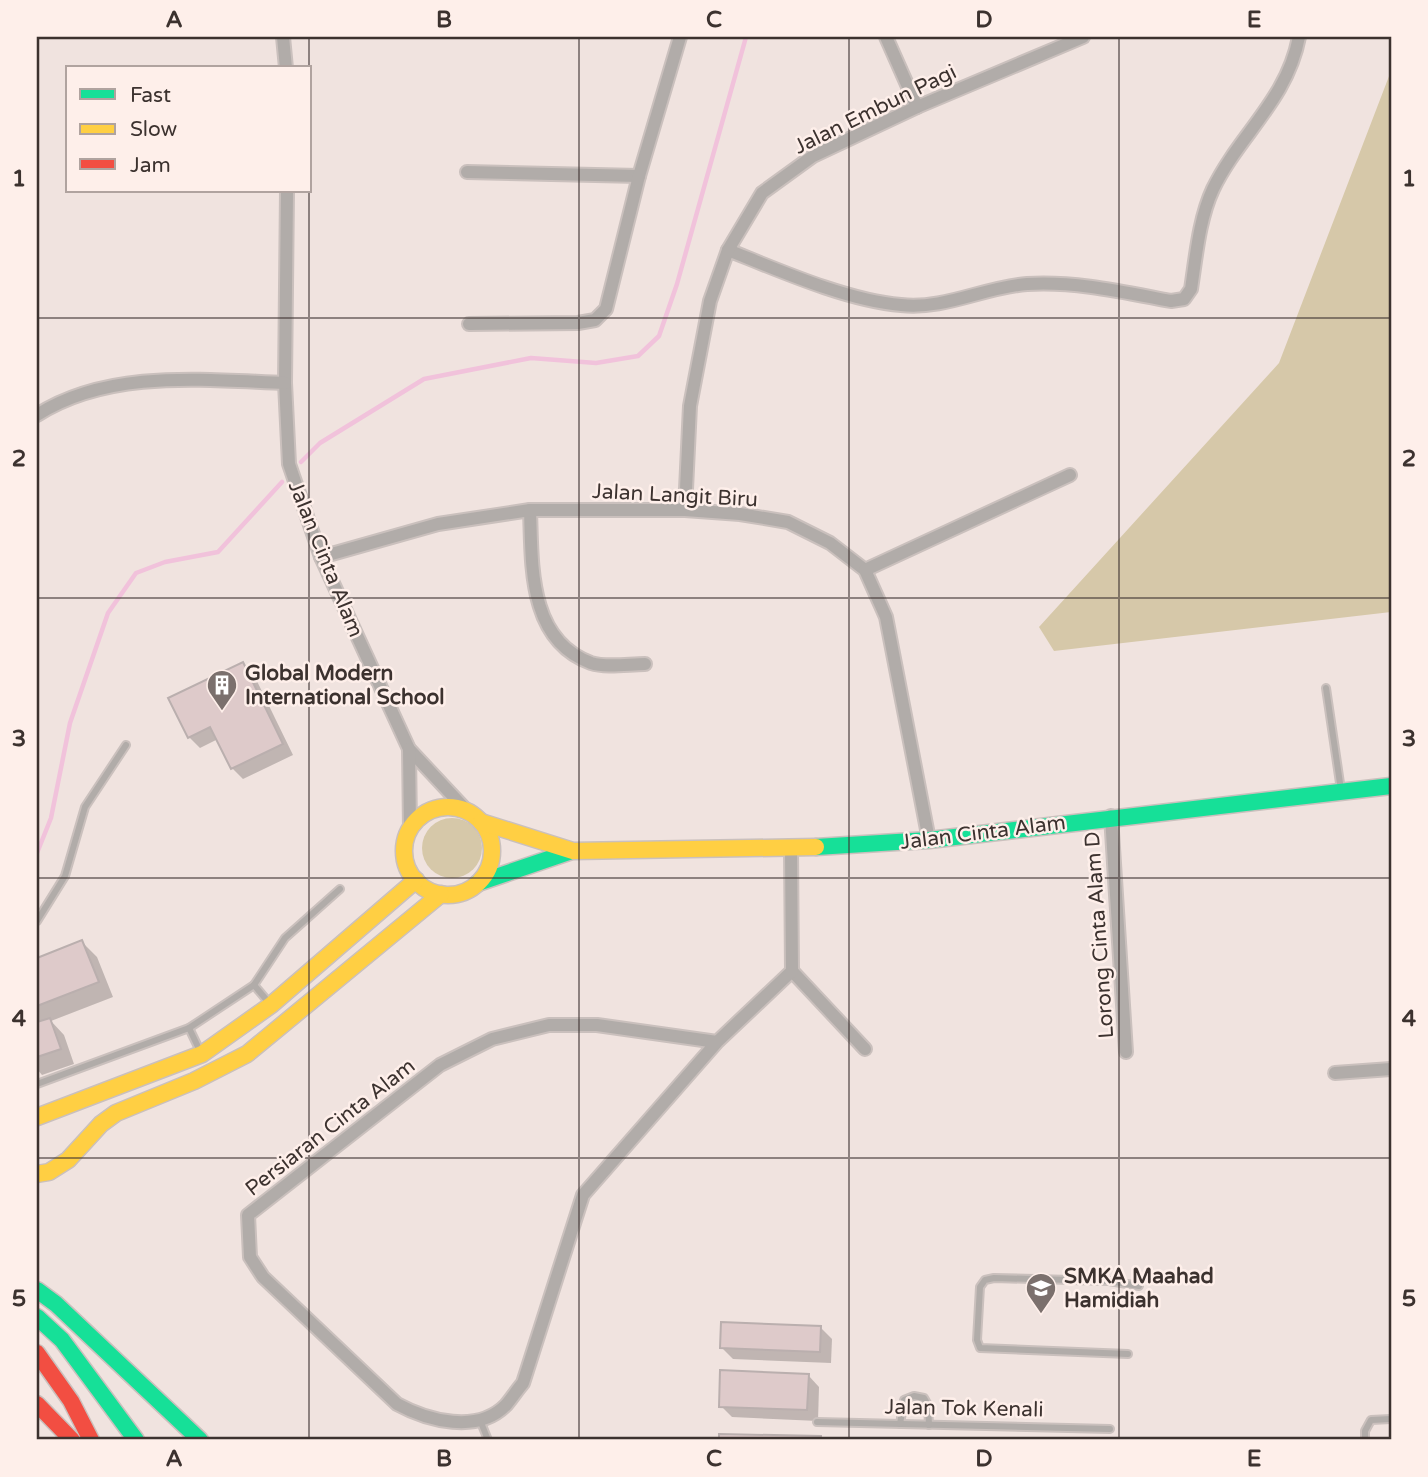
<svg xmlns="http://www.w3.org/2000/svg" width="1428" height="1477" viewBox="0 0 1428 1477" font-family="'Varela Round',sans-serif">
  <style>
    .green { fill: #d6c8a9 }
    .shadow { fill: #0003 }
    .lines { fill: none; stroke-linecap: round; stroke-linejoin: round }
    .stream { stroke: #f1c2db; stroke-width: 4.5 }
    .building { fill: #decaca; stroke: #baafae; stroke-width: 2 }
    .lane-casing { stroke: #cac0bd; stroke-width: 10 }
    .street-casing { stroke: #cac0bd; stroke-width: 16 }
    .fast-casing { stroke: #cac0bd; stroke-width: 19 }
    .slow-casing { stroke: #cac0bd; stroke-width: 19 }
    .jam-casing { stroke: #cac0bd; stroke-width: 19 }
    .lane { stroke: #b1aca9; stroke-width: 6 }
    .street { stroke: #b1aca9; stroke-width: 12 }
    .fast { stroke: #16e098; stroke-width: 16 }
    .slow { stroke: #ffcf43; stroke-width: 16 }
    .jam { stroke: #f24e42; stroke-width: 16 }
    .grid { fill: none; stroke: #3c322f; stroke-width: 2; stroke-opacity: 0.55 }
    .labels { text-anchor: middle; stroke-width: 5; stroke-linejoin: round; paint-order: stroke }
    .street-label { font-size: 21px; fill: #3c322f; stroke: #feefea }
    .poi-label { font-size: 21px; font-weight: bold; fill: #3c322f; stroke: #feefea; text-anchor: start }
    .neatline { fill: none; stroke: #3c322f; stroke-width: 2.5 }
    .grid-label { font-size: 23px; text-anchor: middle; font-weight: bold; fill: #3c322f }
  </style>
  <rect width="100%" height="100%" fill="#f0e3df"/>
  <!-- green -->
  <g class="green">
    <path d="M1391 71V612L1054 651 1039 627 1279 363Z"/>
    <circle cx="452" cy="848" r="30"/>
  </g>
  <!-- shadow -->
  <g class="shadow">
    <path d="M243 664 254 675 293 755 243 779 232 768 218 739 200 748 189 737Z"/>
    <path d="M82 942 97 957 113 997 51 1021 64 1035 74 1064 42 1075 37 1069V960Z"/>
    <path d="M821 1328 832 1339 831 1363 733 1359 722 1348Z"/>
    <path d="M808 1375 819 1387 818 1421 732 1417 721 1406Z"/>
    <path d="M721 1436 820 1437 823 1440H721Z"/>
  </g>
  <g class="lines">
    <!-- stream -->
    <g class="stream">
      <path d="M301 462 320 443 424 379 531 358 596 363 638 356 659 336 677 284 746 37"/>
      <path d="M37 853 51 818 70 723 108 613 136 573 165 562 218 552 282 482"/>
    </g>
  </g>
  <!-- building -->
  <g class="building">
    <path d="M243 662 283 744 231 769 210 727 188 738 168 698Z"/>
    <path d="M82 940 99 982 37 1006V958Z"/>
    <path d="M50 1018 61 1049 37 1057V1022Z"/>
    <path d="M721 1322 821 1326 820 1352 720 1348Z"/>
    <path d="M720 1370 809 1374 807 1410 719 1407Z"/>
    <path d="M719 1434 821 1436V1440H719Z"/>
  </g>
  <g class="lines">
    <!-- lane casing -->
    <g class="lane-casing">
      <g id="lane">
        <path d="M1326 688 1341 790"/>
        <path d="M37 921 65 876 85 807 126 745"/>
        <path d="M254 985 285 938 340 889"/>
        <path d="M189 1028 200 1051"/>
        <path d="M37 1084 189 1028 254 985 270 1004"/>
        <path d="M1128 1354 980 1348 977 1340 980 1287 985 1280 994 1278 1109 1281 1139 1286"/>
        <path d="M480 1420 488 1440"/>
        <path d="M817 1422 1110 1429"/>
        <path d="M900 1424 904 1400 914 1396 924 1398 928 1405 929 1425"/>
        <path d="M1365 1440V1431L1371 1420 1391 1419"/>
      </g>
    </g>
    <!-- street casing -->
    <g class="street-casing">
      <g id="street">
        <path d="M283 37 286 68"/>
        <path d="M886 37 917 107"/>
        <path d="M467 172 639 176"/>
        <path d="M287 191 285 383 289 464 321 557 409 749 466 810"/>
        <path d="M728 250C778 270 848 301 901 305 944 310 985 287 1027 284 1076 281 1123 292 1171 301L1184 299 1191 289C1196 257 1199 219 1213 189 1239 135 1287 100 1299 37"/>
        <path d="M469 324 578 323 595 320 606 309 639 176 680 37"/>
        <path d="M37 415C109 369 204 380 285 383"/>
        <path d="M530 510C532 565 528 640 591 663 606 668 629 664 645 664"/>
        <path d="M685 510 690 406 710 301 728 250 762 193 813 156 917 107 1083 37"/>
        <path d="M321 557 438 524 530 510H685L740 514 788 522 830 543 865 570 886 617 929 840"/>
        <path d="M865 570 1070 475"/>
        <path d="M409 749 410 829"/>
        <path d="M1111 816 1126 1052"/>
        <path d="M792 971 865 1049"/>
        <path d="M717 1042 597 1025H549L492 1039 440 1065 248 1215 250 1257 263 1277 397 1404C428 1421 478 1434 506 1405 512 1398 517 1390 523 1383L583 1195 717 1042 792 971 791 849"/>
        <path d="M1335 1073 1391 1069"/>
      </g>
    </g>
    <!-- fast casing -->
    <g class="fast-casing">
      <g id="fast">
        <path d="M816 847 929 840 1391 786"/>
        <path d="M478 883 569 852"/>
        <path d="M37 1290 56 1304 200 1440"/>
        <path d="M37 1317 62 1340 136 1440"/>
      </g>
    </g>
    <!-- slow casing -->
    <g class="slow-casing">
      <g id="slow">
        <circle cx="448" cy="851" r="44"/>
        <path d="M481 822 573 851 816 847"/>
        <path d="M37 1117 202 1054 271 1005 416 880"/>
        <path d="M37 1174 49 1172 68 1160 101 1124 116 1113 194 1081 247 1054 441 894"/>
      </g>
    </g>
    <!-- jam casing -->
    <g class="jam-casing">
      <g id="jam">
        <path d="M37 1353 71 1401 91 1440"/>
        <path d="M37 1404 72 1440"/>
      </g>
    </g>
    <!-- lane -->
    <use href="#lane" class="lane"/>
    <!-- street -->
    <use href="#street" class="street"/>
    <!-- fast -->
    <use href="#fast" class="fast"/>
    <!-- slow -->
    <use href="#slow" class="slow"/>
    <!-- jam -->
    <use href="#jam" class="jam"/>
  </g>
  <!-- grid -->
  <path class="grid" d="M309 37V68M579 37V1440M849 37V1440M1119 37V1440M309 191V1440M37 318H1391M37 598H1391M37 878H1391M37 1158H1391"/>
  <!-- icons -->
  <defs>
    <g id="building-pin" transform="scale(1.575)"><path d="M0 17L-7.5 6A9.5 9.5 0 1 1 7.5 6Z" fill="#7b706d" stroke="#feefea"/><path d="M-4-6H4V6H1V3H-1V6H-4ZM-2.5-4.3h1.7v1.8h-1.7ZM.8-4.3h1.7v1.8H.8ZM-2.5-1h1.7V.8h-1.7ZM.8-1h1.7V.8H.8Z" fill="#fff"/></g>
    <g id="school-pin" transform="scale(1.575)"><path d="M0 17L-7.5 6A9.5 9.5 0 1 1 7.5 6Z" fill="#7b706d" stroke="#feefea"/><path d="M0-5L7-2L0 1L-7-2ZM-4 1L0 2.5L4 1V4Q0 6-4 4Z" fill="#fff"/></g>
  </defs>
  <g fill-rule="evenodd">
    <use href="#building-pin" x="222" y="685"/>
    <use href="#school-pin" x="1041" y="1288"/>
  </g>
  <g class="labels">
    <!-- street labels -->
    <g class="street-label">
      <text transform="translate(875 109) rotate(-26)" y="7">Jalan Embun Pagi</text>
      <text transform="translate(675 495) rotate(3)" y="7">Jalan Langit Biru</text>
      <text transform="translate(326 559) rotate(68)" y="7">Jalan Cinta Alam</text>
      <text transform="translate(983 832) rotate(-7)" y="7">Jalan Cinta Alam</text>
      <text transform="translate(1099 935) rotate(-94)" y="7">Lorong Cinta Alam D</text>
      <text transform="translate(330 1127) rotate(-38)" y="7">Persiaran Cinta Alam</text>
      <text transform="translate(964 1408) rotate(1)" y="7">Jalan Tok Kenali</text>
    </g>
    <!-- poi labels -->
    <g class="poi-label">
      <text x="245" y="680">Global Modern<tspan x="245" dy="24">International School</tspan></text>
      <text x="1064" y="1283">SMKA Maahad<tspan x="1064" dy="24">Hamidiah</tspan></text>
    </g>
  </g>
  <!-- border -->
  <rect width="1428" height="1477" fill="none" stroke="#feefea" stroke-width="77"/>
  <!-- legend -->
  <rect x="66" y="66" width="245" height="126" fill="#feefea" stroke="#b0a39f" stroke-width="2"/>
  <rect x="80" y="89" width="35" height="10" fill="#16e098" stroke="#b0a39f" stroke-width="2"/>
  <text x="130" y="102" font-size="21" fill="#3c322f">Fast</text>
  <rect x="80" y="124" width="35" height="10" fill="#ffcf43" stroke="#b0a39f" stroke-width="2"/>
  <text x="130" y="136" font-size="21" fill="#3c322f">Slow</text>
  <rect x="80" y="159" width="35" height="10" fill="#f24e42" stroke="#b0a39f" stroke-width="2"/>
  <text x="130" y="172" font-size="21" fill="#3c322f">Jam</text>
  <rect x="38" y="38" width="1352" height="1400" class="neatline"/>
  <g class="grid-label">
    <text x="174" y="27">A</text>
    <text x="444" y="27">B</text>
    <text x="714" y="27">C</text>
    <text x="984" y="27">D</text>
    <text x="1254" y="27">E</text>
    <text x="19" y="186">1</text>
    <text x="1409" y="186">1</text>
    <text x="19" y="466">2</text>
    <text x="1409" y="466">2</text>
    <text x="19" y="746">3</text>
    <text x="1409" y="746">3</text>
    <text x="19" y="1026">4</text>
    <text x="1409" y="1026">4</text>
    <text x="19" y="1306">5</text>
    <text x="1409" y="1306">5</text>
    <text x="174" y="1466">A</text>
    <text x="444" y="1466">B</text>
    <text x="714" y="1466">C</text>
    <text x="984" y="1466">D</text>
    <text x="1254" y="1466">E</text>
  </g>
</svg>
